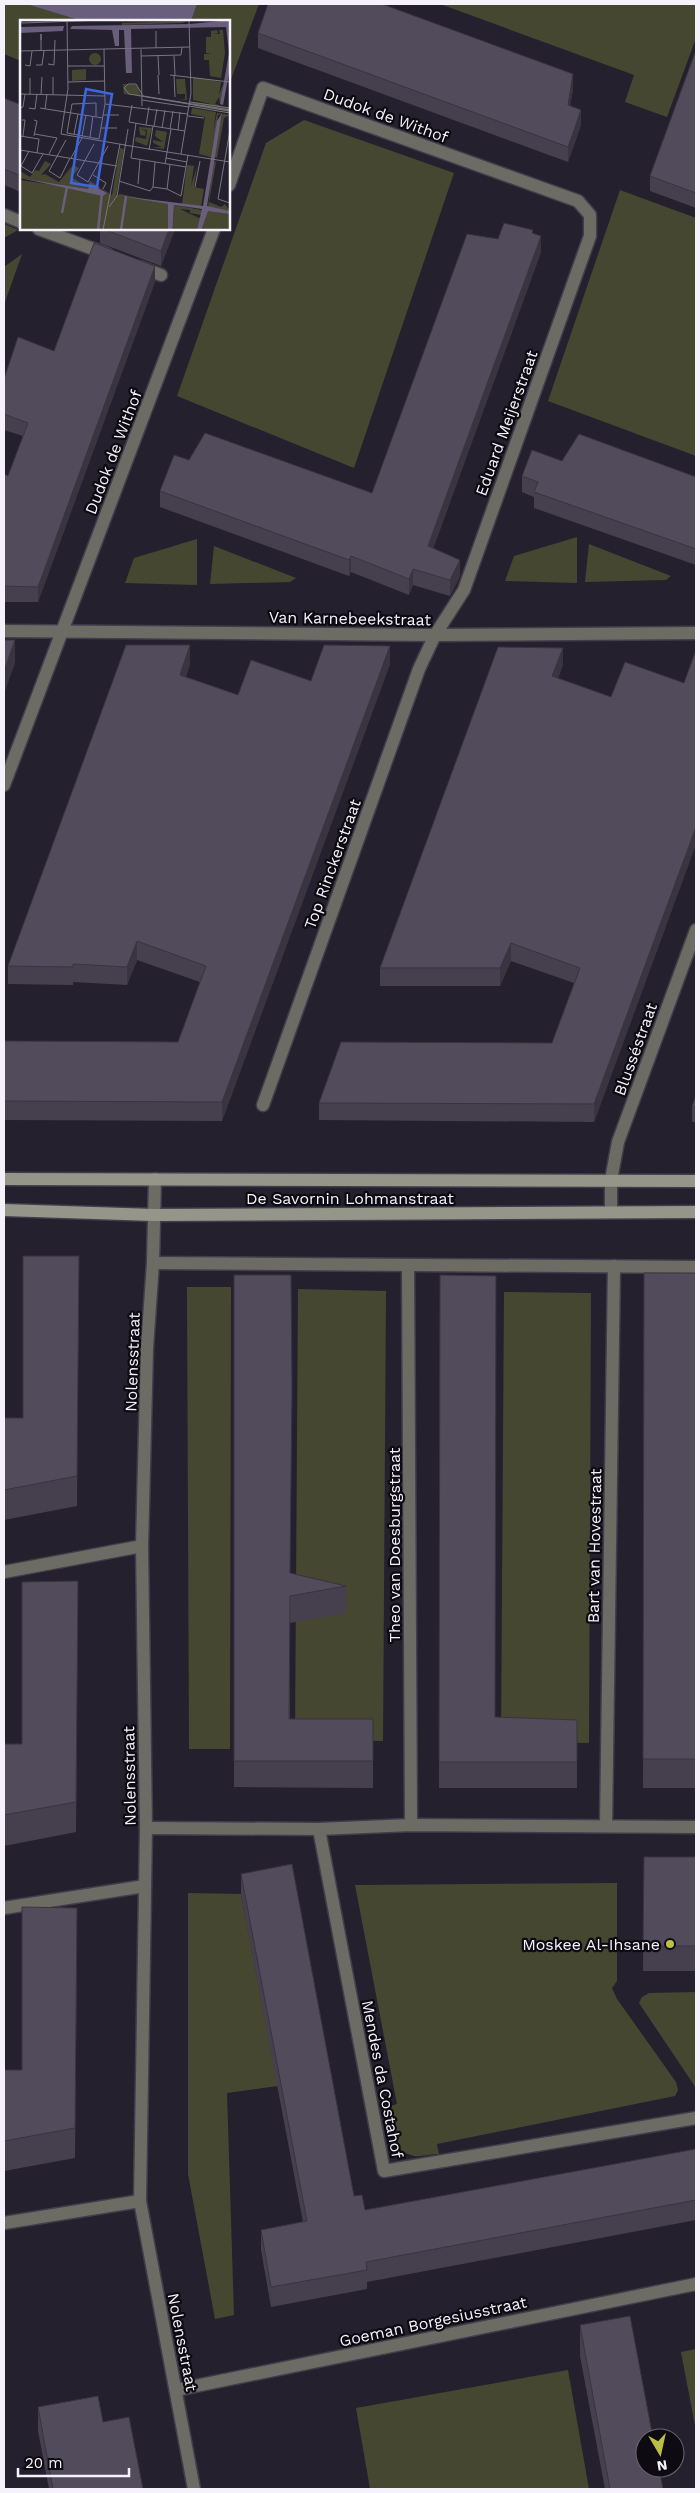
<svg xmlns="http://www.w3.org/2000/svg" width="700" height="2493" viewBox="0 0 700 2493" font-family="'Work Sans',sans-serif">
  <style>
    .green { fill: #464731 }
    .water { fill: #695e7c }
    .lines { fill: none; stroke-linecap: round; stroke-linejoin: round }
    .street-casing { stroke: #423d4b; stroke-width: 15 }
    .secondary-casing { stroke: #423d4b; stroke-width: 15 }
    .street { stroke: #6c6c65; stroke-width: 12 }
    .secondary { stroke: #95968a; stroke-width: 12 }
    .wall { fill: #46404e }
    .shaded-wall { fill: #393440 }
    .building { fill: #514b5b; stroke: #393440 }
    .poi-dot { fill: #bbc044; stroke: #0d0b11; stroke-width: 2 }
    .labels { text-anchor: middle; stroke-width: 4.5; stroke-linejoin: round; paint-order: stroke }
    .street-label { font-size: 16px; fill: #f5f2fc; stroke: #0d0b11 }
    .poi-label { font-size: 16px; fill: #f5f2fc; stroke: #0d0b11; text-anchor: end }
    .inset-river { fill: none; stroke: #695e7c; stroke-width: 2.5 }
    .inset-road { fill: none; stroke: #787480; stroke-width: 1 }
    .view { fill: #3d67dd; fill-opacity: 0.15; stroke: #3d67dd; stroke-width: 2.5 }
    .inset-edge { fill: none; stroke: #f5f2fc; stroke-width: 2.5 }
  </style>
  <rect width="100%" height="100%" fill="#25202e"/>
  <!-- green -->
  <g class="green">
    <path d="M4 4H26L82 21H21V61L4 54Z"/>
    <path d="M197 4H259L229 85V21H191Z"/>
    <path d="M440 4H696V38L667 117 625 102 634 75Z"/>
    <path d="M304 120 454 173 354 468 177 396 266 143Z"/>
    <path d="M620 190 696 218V456L548 401Z"/>
    <path d="M4 224 18 230 4 238Z"/>
    <path d="M22 254 4 305V267Z"/>
    <path d="M577 537V583L505 581 514 556Z"/>
    <path d="M197 539V585L125 583 134 558Z"/>
    <path d="M589 544 671 576 666 580 585 582Z"/>
    <path d="M214 546 296 578 290 582 210 584Z"/>
    <path d="M187 1287H231L230 1749H189Z"/>
    <path d="M298 1289 386 1291 383 1741 295 1740Z"/>
    <path d="M504 1292 591 1293 589 1743 501 1742Z"/>
    <path d="M617 1883V1981L612 1988 617 1999 676 2082 678 2090 675 2096 437 2144 439 2154C431 2154 421 2157 414 2156 391 2151 387 2128 383 2108L397 2104 355 1885Z"/>
    <path d="M188 1893 241 1894 278 2086 227 2093 234 2315 215 2319 188 2174Z"/>
    <path d="M696 1992V2088L639 2003 642 1997 649 1993Z"/>
    <path d="M696 2349V2431L681 2352Z"/>
    <path d="M568 2370 589 2489H370L356 2408Z"/>
  </g>
  <!-- water -->
  <path class="water" d="M26 4H197L191 21H82Z"/>
  <g class="lines">
    <!-- street casing -->
    <g class="street-casing">
      <g id="street">
        <path d="M229 185 263 88 578 201 590 215V236L464 590 435 635 419 669 263 1105"/>
        <path d="M4 215 21 222"/>
        <path d="M39 229 107 254"/>
        <path d="M140 267 161 275"/>
        <path d="M4 631 435 635 696 633"/>
        <path d="M4 785 214 229"/>
        <path d="M155 1179 153 1263 147 1348 142 1546 146 1828 140 2201 194 2489"/>
        <path d="M611 1212V1180L618 1142 696 930"/>
        <path d="M153 1263 696 1267"/>
        <path d="M408 1265 411 1825"/>
        <path d="M4 1572 142 1546"/>
        <path d="M606 1826 614 1266"/>
        <path d="M146 1828 319 1829 411 1825 696 1827"/>
        <path d="M319 1829 384 2171 696 2118"/>
        <path d="M4 1908 145 1886"/>
        <path d="M4 2223 140 2201"/>
        <path d="M176 2390 696 2284"/>
      </g>
    </g>
    <!-- secondary casing -->
    <g class="secondary-casing">
      <g id="secondary">
        <path d="M4 1179 696 1181"/>
        <path d="M4 1210 154 1215 696 1212"/>
      </g>
    </g>
    <!-- street -->
    <use href="#street" class="street"/>
    <!-- secondary -->
    <use href="#secondary" class="secondary"/>
  </g>
  <!-- wall -->
  <g class="wall">
    <path d="M258 33 573 89 570 106 581 125 568 162 258 48Z"/>
    <path d="M696 50V208L650 191V176Z"/>
    <path d="M4 98 21 105V192L4 185Z"/>
    <path d="M100 229H175L161 266 100 243Z"/>
    <path d="M533 233 541 252 433 549 460 576 450 596 413 585 409 595 351 572 349 576 160 507V491L189 460 372 493 498 239Z"/>
    <path d="M155 282 38 602H4V474L8 476 23 436 4 430V379L54 351Z"/>
    <path d="M562 461 696 477V565L534 508V497L522 492V476Z"/>
    <path d="M696 650V844L594 1122 319 1120V1103L552 1043 574 983 511 961 500 986H380V968L563 665 558 678 611 697 684 683Z"/>
    <path d="M190 664 186 677 238 695 311 681 390 664 222 1121 4 1120V1041L178 1042 200 982 137 960 127 985 73 982V985L8 984V966Z"/>
    <path d="M696 1095V1122H692V1107Z"/>
    <path d="M79 1256 77 1506 4 1520V1418H23Z"/>
    <path d="M644 1273H696V1788H643Z"/>
    <path d="M234 1275 290 1573 346 1586V1613L290 1623V1719H373V1788L234 1787Z"/>
    <path d="M440 1275 495 1717 577 1720V1788H439Z"/>
    <path d="M78 1581 76 1832 4 1846V1744H22Z"/>
    <path d="M644 1857H696V1971H643Z"/>
    <path d="M241 1874 354 2196 365 2210 696 2149V2220L367 2282V2289L271 2307 261 2250V2230L303 2222 241 1894Z"/>
    <path d="M77 1938 75 2158 4 2171V2070H22Z"/>
    <path d="M580 2325 663 2489H605L580 2356Z"/>
    <path d="M38 2407 103 2422 143 2489H49L38 2431Z"/>
  </g>
  <!-- shaded-wall -->
  <g class="shaded-wall">
    <path d="M573 74V89L568 120V105Z"/>
    <path d="M581 110V125L568 162V147Z"/>
    <path d="M169 229H175L161 266V251Z"/>
    <path d="M541 236V252L428 562V546Z"/>
    <path d="M155 266V282L38 602V587Z"/>
    <path d="M351 556V572L349 576V560Z"/>
    <path d="M460 560V576L450 596V580Z"/>
    <path d="M413 569V585L409 595V579Z"/>
    <path d="M15 640V663L4 694V671Z"/>
    <path d="M190 645V664L180 693V675Z"/>
    <path d="M390 646V664L222 1121V1102Z"/>
    <path d="M563 648V665L552 694V676Z"/>
    <path d="M696 827V844L594 1122V1104Z"/>
    <path d="M137 941V960L127 985V967Z"/>
    <path d="M511 943V961L500 986V968Z"/>
  </g>
  <!-- building -->
  <g class="building">
    <path d="M268 4H382L573 74 568 105 581 110 568 147 258 33Z"/>
    <path d="M696 50V193L650 176Z"/>
    <path d="M4 98 21 105V176L4 169Z"/>
    <path d="M504 223 533 230 532 233 541 236 428 546 460 560 450 580 413 569 409 579 351 556 349 560 160 491 174 455 189 460 205 433 372 493 467 234 498 239Z"/>
    <path d="M103 229H169L161 251Z"/>
    <path d="M94 243 155 266 38 587 4 586V474L8 476 28 423 4 414V379L18 337 54 351Z"/>
    <path d="M579 434 696 477V549L534 492 538 482 522 476 532 450 562 461Z"/>
    <path d="M4 640H15L4 671Z"/>
    <path d="M126 645H190L180 675 238 695 251 660 311 681 324 645 390 646 222 1102 4 1101V1041L178 1042 206 966 137 941 127 967 73 964V967L8 966Z"/>
    <path d="M498 647 563 648 552 676 611 697 625 662 684 683 696 650V827L594 1104 319 1103 341 1042 552 1043 580 968 511 943 500 968H380Z"/>
    <path d="M696 1095V1107H692Z"/>
    <path d="M23 1256H79L77 1476 4 1490V1418H23Z"/>
    <path d="M644 1273H696V1759H643Z"/>
    <path d="M234 1275H291L292 1389 290 1573 346 1586 290 1596 289 1719H373V1761H234Z"/>
    <path d="M440 1275 496 1276 495 1717 577 1720V1762H439Z"/>
    <path d="M78 1581 76 1802 4 1815V1744H22V1582Z"/>
    <path d="M644 1857H696V1946H643Z"/>
    <path d="M292 1864 354 2196 362 2195 365 2210 696 2149V2200L366 2262 367 2270 271 2287 261 2230 307 2221 241 1874Z"/>
    <path d="M22 1907 77 1908 75 2128 4 2141V2070H22Z"/>
    <path d="M630 2316 653 2438H645V2468H659L663 2489H610L580 2325Z"/>
    <path d="M98 2396 103 2422 129 2417 143 2489H53L38 2407Z"/>
  </g>
  <!-- markers -->
  <circle class="poi-dot" cx="670" cy="1944" r="5"/>
  <g class="labels">
    <!-- street labels -->
    <g class="street-label">
      <text transform="translate(386 115) rotate(20)" y="6">Dudok de Withof</text>
      <text transform="translate(506 423) rotate(-70)" y="6">Eduard Meijerstraat</text>
      <text transform="translate(113 452) rotate(-69)" y="6">Dudok de Withof</text>
      <text transform="translate(350 618) rotate(1)" y="6">Van Karnebeekstraat</text>
      <text transform="translate(332 864) rotate(-70)" y="6">Top Rinckerstraat</text>
      <text transform="translate(635 1049) rotate(-70)" y="6">Blusséstraat</text>
      <text x="350" y="1204">De Savornin Lohmanstraat</text>
      <text transform="translate(132 1362) rotate(-88)" y="6">Nolensstraat</text>
      <text transform="translate(394 1545) rotate(-90)" y="6">Theo van Doesburgstraat</text>
      <text transform="translate(594 1546) rotate(-89)" y="6">Bart van Hovestraat</text>
      <text transform="translate(129 1776) rotate(-91)" y="6">Nolensstraat</text>
      <text transform="translate(383 2079) rotate(79)" y="6">Mendes da Costahof</text>
      <text transform="translate(433 2321) rotate(-12)" y="6">Goeman Borgesiusstraat</text>
      <text transform="translate(183 2342) rotate(79)" y="6">Nolensstraat</text>
    </g>
    <!-- poi labels -->
    <g class="poi-label">
      <text x="660" y="1950">Moskee Al-Ihsane</text>
    </g>
  </g>
  <!-- overview -->
  <g transform="translate(20 20)">
    <rect width="210" height="210" fill="#25202e"/>
    <path d="M167 1 162 3 102 5V3ZM197 10 198 13H193L200 14 199 10H203L205 33 201 58 190 56 189 40H184V34H192L186 33V17H191V11ZM69 39a6 6 0 1 1 12 0a6 6 0 1 1-12 0ZM66 49V60L52 61V50ZM173 57 201 62 199 75 204 62 200 84 199 77 195 84 210 89V92L173 86V82L195 85 173 80ZM156 59H165L167 80 157 79H165V74H157ZM103 64 117 65 121 76 104 74ZM172 88 196 92 193 112 197 93 210 95 204 98 197 138 194 137 202 94 198 95 193 137H190L179 134 185 97 171 94ZM119 107 132 108 127 126 115 121 116 117 126 119 127 110 121 109 126 111 125 116 120 115ZM136 110 147 112 144 129 132 127H142L133 123V120L143 122 135 116ZM100 128 104 129 96 176 100 174 148 184V210H0V160L87 173 80 168 68 169 0 158V151L10 157 15 150 19 151 25 141 31 144 21 155 25 154 39 162 53 145 59 148 49 160 53 158 67 167 70 161 92 175ZM193 141 196 142 189 182 201 187 205 184 210 191 188 188ZM167 145 174 146 171 166 177 146 174 167 184 169 181 187 162 184ZM154 185 182 190 181 195 170 193V190L160 189 179 198 181 196 177 210H152ZM186 190 210 193V210H181Z" fill="#464731"/>
    <path d="M210 0V48L203 85 200 84 209 33 206 7 111 9 112 53H106L104 10H99V26H95L92 10 50 9 52 6 170 4ZM44 6 43 11 0 13V7ZM202 93 187 186 210 191V194L188 191 181 210H177L182 189 154 185 152 210H148V184L101 176 183 186 197 101ZM0 158 68 169 71 164 87 173 83 176Z" fill="#695e7c"/>
    <path class="inset-river" d="M42 193 47 167M78 210 82 173M101 210 106 176M151 210 152 189M180 210 185 193"/>
    <path class="inset-road" d="M1 0 2 3 84 0M47 0 48 69 41 114 105 125M136 11V28M21 20V14V31M121 29 122 86M0 31 170 27M121 36 161 35 162 27M138 36 139 55M154 36 155 55M28 44 34 45 35 20M5 45 10 46 12 31M16 45H22L24 31M48 46H84M138 55 139 74M150 55 210 62M154 55 155 77M48 62 85 61M0 74 85 76M10 74V58M21 74 22 57M33 75V57M122 80 169 87M170 82 210 88M85 84 168 94M112 85 109 102 126 105 129 87M169 86 210 93M0 88 3 87 5 74M9 88 15 89 17 74M20 88 83 98M25 89 27 74M210 90 123 76 116 64H108L104 68 109 74 210 91M83 95H99M76 96V83L52 84 47 113 79 119M168 96 184 98M2 100H5L3 116M14 100 17 101 14 116M116 103 111 138 166 147M126 105 165 111M134 106 137 89M81 108H97M142 108 145 90M150 109 153 91M158 110 160 92M210 110 198 179 210 183M15 114 37 118 29 134M54 114 58 94M0 116 19 119 17 133M62 116 66 95M70 117 73 96M79 119 85 84 84 29M46 120 29 151 40 158 50 138M74 124 57 155 68 162 88 126M104 125 210 142M0 130 97 146M129 130 133 106M9 131 1 146 12 153 23 134M161 134 171 73 169 0M51 138 62 118M146 138 167 142M145 144 151 109M73 155 86 163 83 169M99 161 130 171 133 167 147 169 161 176 168 135M118 164 120 140M133 167 135 142M175 167 180 141M147 169 150 145M89 187 97 176 108 109M83 210 100 124"/>
    <path class="view" d="M66 69 92 74 77 167 51 163Z"/>
    <rect width="210" height="210" class="inset-edge"/>
  </g>
  <!-- border -->
  <rect width="700" height="2493" fill="none" stroke="#f5f2fc" stroke-width="10"/>
  <!-- north arrow -->
  <g transform="translate(660 2453) rotate(171)"><circle r="24" fill="#0d0b11" stroke="#6a676f"/>
  <path d="M0-4L9 19L0 12L-9 19Z" fill="#bbc044"/>
  <text y="-8" font-size="14" font-weight="bold" text-anchor="middle" fill="#f5f2fc">N</text>
  </g>
  <!-- scale -->
  <path d="M18 2468v8h111v-8" fill="none" stroke="#f5f2fc" stroke-width="2.5"/>
  <text x="25" y="2468" font-size="15" fill="#f5f2fc" stroke="#0d0b11" stroke-width="4" paint-order="stroke">20 m</text>
</svg>
